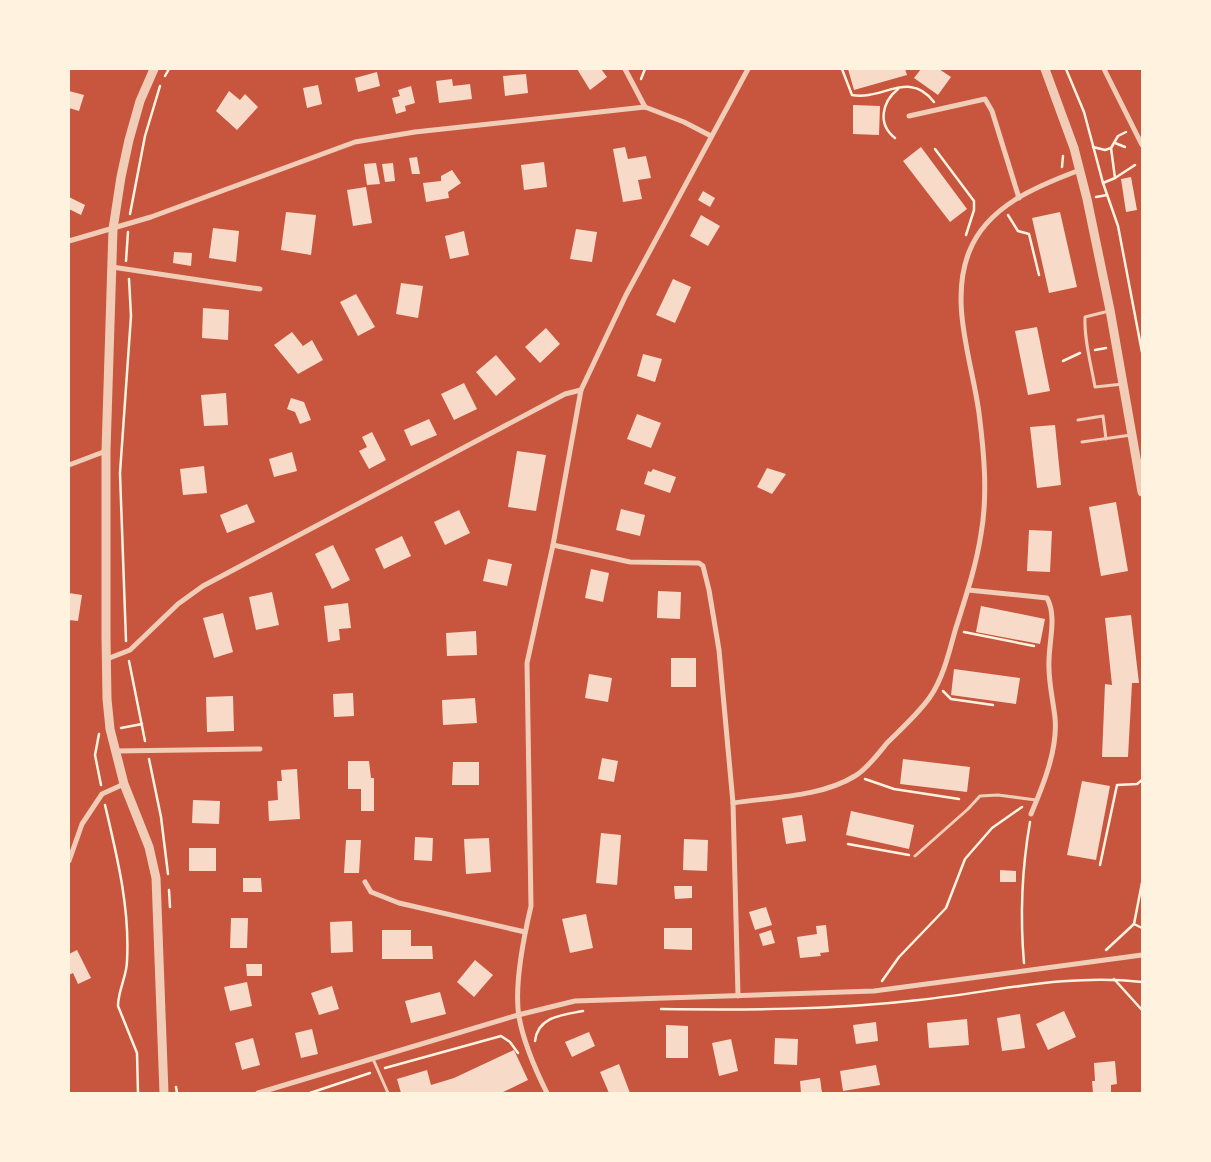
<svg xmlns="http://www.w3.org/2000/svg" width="1211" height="1162" viewBox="0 0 1211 1162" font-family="'PT Sans Narrow',sans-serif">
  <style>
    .building { fill: #f7dbc8 }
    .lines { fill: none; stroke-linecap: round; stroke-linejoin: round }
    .path { stroke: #fff3e0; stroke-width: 2.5 }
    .service { stroke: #f1ccb7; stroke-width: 3 }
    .minor { stroke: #f1ccb7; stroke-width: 5 }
    .tertiary { stroke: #f1ccb7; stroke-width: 9 }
  </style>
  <rect width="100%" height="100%" fill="#c8553d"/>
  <!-- building -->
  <g class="building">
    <path d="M577 69H601L607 77 590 90Z"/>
    <path d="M848 69H905L907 75 854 90Z"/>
    <path d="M921 69H939L951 77 938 95 914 78Z"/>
    <path d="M377 72 380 86 358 92 355 78Z"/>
    <path d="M526 74 528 93 505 96 503 76Z"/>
    <path d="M452 79 453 86 470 84 472 99 439 103 436 81Z"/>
    <path d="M318 85 322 104 307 108 303 88Z"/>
    <path d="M411 86 415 103 405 106 406 111 396 114 392 98 400 96 398 90Z"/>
    <path d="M69 91 84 95 79 111 69 108Z"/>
    <path d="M229 91 240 100 245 94 258 107 237 130 216 111Z"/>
    <path d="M853 105 880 106 879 135 853 134Z"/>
    <path d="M625 147 628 159 646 156 651 178 638 180 642 199 623 202 613 149Z"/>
    <path d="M921 147 967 209 950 222 903 161Z"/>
    <path d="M417 157 420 174H412L409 158Z"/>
    <path d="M544 162 547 187 524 190 521 165Z"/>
    <path d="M376 163 380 184 367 185 364 164Z"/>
    <path d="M393 163 395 181 385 182 382 164Z"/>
    <path d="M452 170 461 183 448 192 449 198 426 202 423 183 441 181V176Z"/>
    <path d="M1131 177 1137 210 1126 212 1121 179Z"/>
    <path d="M366 187 372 223 353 226 347 190Z"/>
    <path d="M703 191 715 198 710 207 698 200Z"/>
    <path d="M69 197 85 205 81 215 69 209Z"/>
    <path d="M286 212 316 215 311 255 281 250Z"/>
    <path d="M1060 212 1077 287 1049 293 1032 218Z"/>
    <path d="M701 215 720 226 708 246 690 236Z"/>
    <path d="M213 228 239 231 236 262 209 258Z"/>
    <path d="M576 229 597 232 592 262 570 259Z"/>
    <path d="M464 231 469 255 450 259 445 236Z"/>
    <path d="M174 252 192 253 191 266 173 263Z"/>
    <path d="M673 279 691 287 675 323 656 315Z"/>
    <path d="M401 283 423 286 418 318 396 314Z"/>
    <path d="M356 294 375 327 358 336 340 302Z"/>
    <path d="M203 308 229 310 228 340 202 338Z"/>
    <path d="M1037 327 1050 391 1028 395 1015 331Z"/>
    <path d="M546 328 560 344 540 363 525 347Z"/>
    <path d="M292 332 303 346 312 340 323 360 298 374 274 345Z"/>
    <path d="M643 354 662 359 655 382 637 376Z"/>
    <path d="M496 355 516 379 496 396 476 372Z"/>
    <path d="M464 383 477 409 454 420 441 394Z"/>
    <path d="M226 393 228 425 204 426 201 395Z"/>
    <path d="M291 398 304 402 311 420 300 424 295 412 287 409Z"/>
    <path d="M637 414 661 423 651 448 627 439Z"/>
    <path d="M429 419 437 435 411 446 404 430Z"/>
    <path d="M1055 425 1061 485 1037 488 1030 427Z"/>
    <path d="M372 432 386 460 369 469 359 451 367 447 362 437Z"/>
    <path d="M517 451 546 455 536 511 508 507Z"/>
    <path d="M292 452 297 471 274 477 269 459Z"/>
    <path d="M204 466 207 493 183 495 180 469Z"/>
    <path d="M767 468 786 474 772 494 757 487Z"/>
    <path d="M653 469 676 477 670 493 644 484 648 471 651 472Z"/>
    <path d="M1116 502 1128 571 1101 576 1089 507Z"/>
    <path d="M247 504 255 522 227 533 220 515Z"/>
    <path d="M621 509 645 515 640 536 616 530Z"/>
    <path d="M459 510 470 533 445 545 434 522Z"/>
    <path d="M1029 530 1052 531 1050 572 1027 571Z"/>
    <path d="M402 536 411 556 384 569 375 549Z"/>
    <path d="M333 545 350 580 332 589 315 554Z"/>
    <path d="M488 559 512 564 507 586 483 581Z"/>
    <path d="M591 569 609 573 603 602 585 598Z"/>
    <path d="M658 591 681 592 680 619 657 618Z"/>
    <path d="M272 592 279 625 256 630 249 597Z"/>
    <path d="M69 593 82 595 78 621 69 620Z"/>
    <path d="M348 603 351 628 339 629 340 640 328 642 324 606Z"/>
    <path d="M981 606 1045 619 1040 644 976 632Z"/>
    <path d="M223 613 233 652 214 658 203 618Z"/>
    <path d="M1131 615 1139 683H1132L1128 757H1102L1105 684 1112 685 1105 618Z"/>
    <path d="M476 631 477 655 447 656 446 633Z"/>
    <rect x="671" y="658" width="25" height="29"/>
    <path d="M954 669 1020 678 1016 704 951 695Z"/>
    <path d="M589 674 612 678 608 702 585 698Z"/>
    <path d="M353 693 354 716 334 717 333 694Z"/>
    <path d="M233 696 234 731 207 732 206 697Z"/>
    <path d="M475 698 477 723 443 725 442 700Z"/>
    <path d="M602 758 618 761 614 782 598 779Z"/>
    <path d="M903 759 970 767 967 792 900 784Z"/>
    <path d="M348 761H369L371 778H374V811H361V789H348Z"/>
    <path d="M453 762H479V785H452Z"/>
    <path d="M297 769 300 819 269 821 268 801 278 800 277 781H282L281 770Z"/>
    <path d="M1082 781 1110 786 1096 860 1067 855Z"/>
    <path d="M193 800 220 801 219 824 192 823Z"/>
    <path d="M851 811 914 825 909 849 846 835Z"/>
    <path d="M802 815 806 841 786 844 782 818Z"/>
    <path d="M601 833 621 835 617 885 596 883Z"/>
    <path d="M415 837 433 838 432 861 414 860Z"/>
    <path d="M489 838 491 872 466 874 464 839Z"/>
    <path d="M684 839 708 840 707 871 683 870Z"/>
    <path d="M346 840H361L359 873H344Z"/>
    <rect x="189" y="848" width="27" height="23"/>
    <path d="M1000 870 1016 871V882H1000Z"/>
    <path d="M243 878H261L262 892H243Z"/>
    <path d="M674 886H692V898L675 899Z"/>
    <path d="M766 907 772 925 755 930 749 912Z"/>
    <path d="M586 914 593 948 570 953 562 919Z"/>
    <path d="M231 918H248L247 948H230Z"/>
    <path d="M352 921 353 952 331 953 330 922Z"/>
    <path d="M826 925 829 952 820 953 821 956 800 958 797 937 817 934 816 926Z"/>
    <path d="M664 928H692V950L664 949Z"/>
    <path d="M382 930H411V946H432L433 959H382Z"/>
    <path d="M771 930 775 943 763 946 759 934Z"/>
    <path d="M77 950 91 978 78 984 73 973 69 975V954Z"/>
    <path d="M475 960 493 975 474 997 457 982Z"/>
    <path d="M246 964H262V976H247Z"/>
    <path d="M247 982 252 1006 230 1011 224 987Z"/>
    <path d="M332 986 339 1009 319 1015 311 993Z"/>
    <path d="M440 992 446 1014 411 1023 405 1001Z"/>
    <path d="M1064 1011 1076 1037 1048 1050 1036 1024Z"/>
    <path d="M1020 1014 1025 1048 1002 1051 997 1018Z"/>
    <path d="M967 1019 969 1045 929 1048 927 1023Z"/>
    <path d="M876 1022 878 1041 856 1044 853 1025Z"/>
    <path d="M666 1025 688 1026V1058H666Z"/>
    <path d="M312 1029 318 1054 301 1058 295 1033Z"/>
    <path d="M589 1032 595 1046 572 1057 565 1042Z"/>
    <path d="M253 1038 260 1065 242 1070 235 1043Z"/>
    <path d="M775 1038 798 1039 797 1065 774 1064Z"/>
    <path d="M731 1039 738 1071 719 1076 712 1043Z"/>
    <path d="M514 1050 528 1080 501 1093H401L397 1079 427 1070 431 1085 454 1078Z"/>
    <path d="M1115 1061 1117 1084 1111 1085V1093H1093L1092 1081H1095L1094 1063Z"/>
    <path d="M619 1064 630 1093H609L600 1072Z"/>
    <path d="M876 1065 880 1085 843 1091 840 1071Z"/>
    <path d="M820 1078 822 1093H801L800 1081Z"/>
  </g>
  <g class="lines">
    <!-- path -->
    <g class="path">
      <path d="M842 69 852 95C882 101 909 69 934 102"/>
      <path d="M1066 69 1084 112 1103 183 1118 226 1142 352"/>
      <path d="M165 76 169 69"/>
      <path d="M641 79 645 69"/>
      <path d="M895 138C877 124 882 102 898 89"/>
      <path d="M1115 143 1125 147"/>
      <path d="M1093 147 1105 150 1111 148 1118 136 1126 132"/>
      <path d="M935 149 974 201V210L966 235"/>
      <path d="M1062 167 1063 156"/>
      <path d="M1115 178 1135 165"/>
      <path d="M1103 183 1115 178 1111 148"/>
      <path d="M1096 197 1107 195"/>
      <path d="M130 214 145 136 160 86"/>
      <path d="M1008 215 1018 231 1029 234 1039 275"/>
      <path d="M126 261 128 232"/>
      <path d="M1095 350 1106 348"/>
      <path d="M1063 361 1080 353"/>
      <path d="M964 632 1034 646"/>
      <path d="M126 641 120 473 131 316 129 279"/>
      <path d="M129 661 145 741"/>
      <path d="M943 691 951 699 993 705"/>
      <path d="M121 728 142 724"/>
      <path d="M99 734 95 755 101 785"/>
      <path d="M149 759 161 817 168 874"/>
      <path d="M865 779 894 789 959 799"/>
      <path d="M105 805C117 856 130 908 127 961 127 976 118 990 118 1006L137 1053 138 1093"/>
      <path d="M848 844 909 855"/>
      <path d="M1100 865 1117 785 1137 784 1142 780"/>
      <path d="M1142 883 1134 924 1142 928"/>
      <path d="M169 890 170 907"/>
      <path d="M1106 950 1134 924"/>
      <path d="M1024 963C1020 917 1022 868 1030 822"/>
      <path d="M1114 979 1142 1010"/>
      <path d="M882 981 899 957 946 908 965 859 992 828 1022 807"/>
      <path d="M661 1009C747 1010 833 1010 919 1000 994 992 1067 973 1142 982"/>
      <path d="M535 1041C538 1016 563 1015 583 1011"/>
      <path d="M385 1068 501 1036 510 1042 518 1053"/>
      <path d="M176 1087 177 1093"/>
      <path d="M310 1093 370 1073"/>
    </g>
    <!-- service -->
    <g class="service">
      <path d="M1109 311 1085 317C1084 340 1091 364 1095 387L1123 384"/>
      <path d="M1078 420 1103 416 1106 439"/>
      <path d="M1082 442 1131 435"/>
      <path d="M915 856 968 809 980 796 998 795 1036 800"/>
      <path d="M373 1059 388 1093"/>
    </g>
    <!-- minor -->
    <g class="minor">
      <path d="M625 69 645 107"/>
      <path d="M1104 69 1142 145"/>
      <path d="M909 116 985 99 992 111 1019 198"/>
      <path d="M69 241 151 217 355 142 415 132 645 107 684 122 711 136"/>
      <path d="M112 267 260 289"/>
      <path d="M69 465 106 451"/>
      <path d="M553 545 630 562 699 563 703 566 709 590 719 650 733 803 738 996"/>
      <path d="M968 590 1047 598C1057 616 1049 641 1049 661 1048 681 1053 699 1055 718 1058 749 1043 786 1031 814"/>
      <path d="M107 659 130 650 178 604 203 586 565 394 581 390"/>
      <path d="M116 751 260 749"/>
      <path d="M733 803C772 797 821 797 855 776 867 769 878 754 887 743 901 729 918 714 930 697 943 678 949 653 955 631 965 599 976 567 981 534 988 495 984 452 979 413 972 361 949 303 969 252 987 206 1037 186 1080 170"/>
      <path d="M69 861 82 824 102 794 124 784"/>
      <path d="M365 882 371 892 399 903 525 932"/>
      <path d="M258 1093 518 1015 575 1001 874 991 1142 955"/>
      <path d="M547 1093C535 1069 524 1044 519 1017 514 987 524 936 531 906L527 663 553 545 581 390 626 295 748 69"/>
    </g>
    <!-- tertiary -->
    <g class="tertiary">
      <path d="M154 69 140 101 129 140 121 177 113 229 106 451V637L107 699 110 729 124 784 149 847 156 878 164 1093"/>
      <path d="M1045 69 1074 148 1087 199 1110 310 1142 492"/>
    </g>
  </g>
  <!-- border -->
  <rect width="1211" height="1162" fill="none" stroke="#fff3e0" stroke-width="140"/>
</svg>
